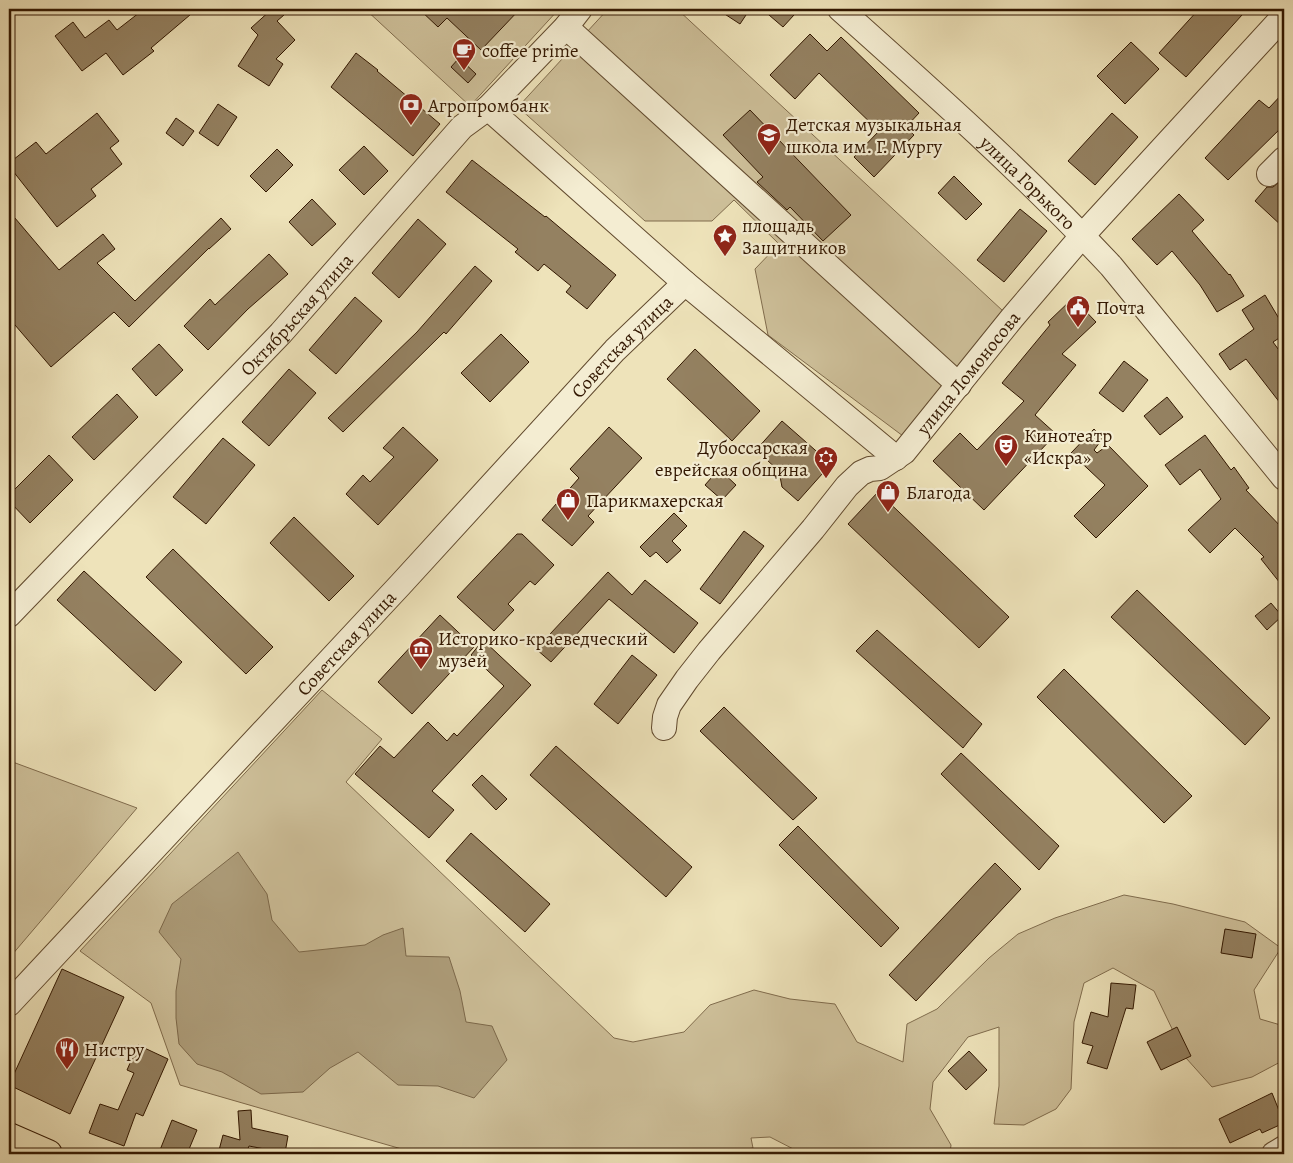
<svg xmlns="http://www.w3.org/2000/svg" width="1293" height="1163" viewBox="0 0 1293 1163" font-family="Alegreya,serif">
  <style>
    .green { fill: #cec09a; stroke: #806c4d }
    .water { fill: #ae9e7b; stroke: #7c684a }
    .building { fill: #948161; stroke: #321700 }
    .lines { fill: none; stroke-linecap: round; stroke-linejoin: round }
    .minor-casing { stroke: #614a2e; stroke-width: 26 }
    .highway-casing { stroke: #321700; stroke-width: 30 }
    .minor { stroke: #f4edd2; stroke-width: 24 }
    .highway { stroke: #eee3ba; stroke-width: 28 }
    .labels { text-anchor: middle; stroke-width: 4.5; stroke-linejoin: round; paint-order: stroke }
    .poi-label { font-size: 19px; fill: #321700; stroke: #f4edd2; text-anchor: start }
    .street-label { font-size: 19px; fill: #321700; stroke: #f4edd2 }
  </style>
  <rect width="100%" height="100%" fill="#eee3ba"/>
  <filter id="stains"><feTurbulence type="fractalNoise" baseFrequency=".004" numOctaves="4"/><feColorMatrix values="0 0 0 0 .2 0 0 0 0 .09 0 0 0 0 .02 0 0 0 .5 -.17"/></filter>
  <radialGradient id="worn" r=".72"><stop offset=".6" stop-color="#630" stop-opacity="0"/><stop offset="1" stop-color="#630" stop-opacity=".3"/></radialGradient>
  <!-- green -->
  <g class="green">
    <path d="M365 9H559L470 106Z"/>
    <path d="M608 9H677L1003 311 903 436 768 335 755 269 779 244 734 200 712 221H645L518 107Z"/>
    <path d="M322 690 382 739 346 782 614 1038 633 1042 684 1032 710 1005 754 990 790 999 835 1004 857 1042 903 1062 907 1024 937 1009 989 958 1018 934 1055 918 1124 895 1173 904 1245 922 1281 948 1254 990 1260 1019 1284 1026V1060L1252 1077 1212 1087 1186 1058 1154 991 1113 968 1084 983 1074 1022 1071 1089 1056 1109 1024 1125 994 1124 999 1086V1027L968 1037 933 1082 930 1109 951 1145 950 1154H803L770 1137 751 1138 753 1148 715 1154H419L180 1085 151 1003 80 951Z"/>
    <path d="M10 761 137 808 11 956 9 955V764Z"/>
  </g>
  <!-- water -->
  <path class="water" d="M238 852 267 894 272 920 299 952 365 945 383 935 403 928 406 956 449 957 460 991 466 1022 492 1026 507 1060 474 1098 438 1086 398 1085 358 1052 330 1068 303 1092 261 1094 222 1072 197 1064 179 1044 176 1018V991L181 959 159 932 172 904Z"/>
  <!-- building -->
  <g class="building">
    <path d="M144 9H197L151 48 154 51 123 75 106 53 82 71 55 36 73 22 85 38 109 20 117 30Z"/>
    <path d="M272 9H278L284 15 277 21 295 40 276 59 283 64 269 86 238 66 258 35 251 28Z"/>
    <path d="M419 9H520L481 50 447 18 438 27Z"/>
    <path d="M717 9H750L740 24Z"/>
    <path d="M762 9H788L794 15 783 27Z"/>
    <path d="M1199 9H1235L1242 15 1186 77 1159 53Z"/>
    <path d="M810 34 827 51 841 37 919 113 906 127 914 135 874 177 854 157 879 131 819 73 795 99 770 75Z"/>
    <path d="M1131 42 1159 69 1125 104 1097 76Z"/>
    <path d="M356 53 378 70 377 71 440 124 413 156 331 87Z"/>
    <path d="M459 58 476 74 468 83 451 67Z"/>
    <path d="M1284 92V125L1228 180 1205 158 1259 100 1269 108Z"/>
    <path d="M218 104 237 117 218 146 199 133Z"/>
    <path d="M750 110 851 215 823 241 790 207 787 210 757 182 763 177 723 135Z"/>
    <path d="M97 113 119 141 110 148 122 164 91 189 96 196 57 227 9 166V163L36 142 46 154Z"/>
    <path d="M1112 113 1138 137 1095 185 1068 161Z"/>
    <path d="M176 118 194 131 183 146 166 133Z"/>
    <path d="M364 146 388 171 364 195 339 170Z"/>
    <path d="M277 149 293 165 266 192 250 176Z"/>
    <path d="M472 160 545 217 546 216 616 275 587 309 566 292 571 286 544 264 538 271 515 252 518 249 446 192Z"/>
    <path d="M954 176 982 204 966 220 938 193Z"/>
    <path d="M1284 178V228L1255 201 1267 187H1273Z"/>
    <path d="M1179 194 1204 220 1192 231 1229 275 1230 274 1244 296 1217 312 1200 285 1172 251 1157 265 1132 239Z"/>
    <path d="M312 199 336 224 312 246 289 222Z"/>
    <path d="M1020 209 1047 231 1004 282 977 260Z"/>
    <path d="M9 211 59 270 103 234 115 249 97 263 135 301 221 218 231 229 209 249V248L129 327 114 312 51 367 9 318Z"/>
    <path d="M418 219 446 244 399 298 372 273Z"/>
    <path d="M269 254 288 274 248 309 208 350 184 326 210 299 215 305Z"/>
    <path d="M475 266 492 281 446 334 444 332 343 432 328 418 417 332Z"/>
    <path d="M1265 295 1284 327V335L1273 342 1284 357V408L1246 359 1230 370 1219 354 1254 329 1242 310Z"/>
    <path d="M355 297 382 321 336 374 309 350Z"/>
    <path d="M1073 298 1096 322 1062 354 1076 365 1035 415 1056 434 984 510 933 461 960 433 977 450 1024 401 1002 383 1050 325 1048 322Z"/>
    <path d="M501 334 529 362 490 402 461 373Z"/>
    <path d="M159 344 183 370 156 396 132 369Z"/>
    <path d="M695 349 760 411 732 441 667 379Z"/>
    <path d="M1124 361 1148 380 1123 412 1099 393Z"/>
    <path d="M289 369 316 393 269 446 242 422Z"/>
    <path d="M117 394 138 417 94 460 72 437Z"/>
    <path d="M1167 397 1183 417 1160 435 1144 416Z"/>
    <path d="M782 421 831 464 798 501 782 487 779 471 756 450Z"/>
    <path d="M403 427 438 460 378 525 346 494 363 475 370 482 394 457 383 448Z"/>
    <path d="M609 427 642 458 588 516 594 522 572 546 542 520 579 478 570 469Z"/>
    <path d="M1094 429 1103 438 1094 450 1097 453 1108 445 1148 486 1096 538 1074 516 1105 485 1071 453Z"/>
    <path d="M1205 435 1231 470 1234 467 1249 488 1246 490 1284 530V588L1261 559 1264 557 1235 528 1210 553 1188 530 1221 499 1200 469 1180 485 1165 465Z"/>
    <path d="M223 438 255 465 206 524 173 497Z"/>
    <path d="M49 455 73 480 30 523 9 501V495Z"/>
    <path d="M719 469 736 485 722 500 705 485Z"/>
    <path d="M878 492 1009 617 979 648 848 524Z"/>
    <path d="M674 513 687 526 672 541 681 550 667 563 656 552 650 557 640 547Z"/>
    <path d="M294 517 354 576 329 601 270 543Z"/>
    <path d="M744 531 764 546 720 604 700 589Z"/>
    <path d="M517 534H522L554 565 535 585 530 581 508 604 514 610 494 631 457 597Z"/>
    <path d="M173 549 273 647 246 674 146 577Z"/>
    <path d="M84 571 182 662 155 691 57 600Z"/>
    <path d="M608 572 632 595 645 580 698 623 674 653 609 599 551 662 536 649Z"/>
    <path d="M1137 590 1270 718 1245 745 1111 617Z"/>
    <path d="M1271 603 1282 616 1267 630 1255 616Z"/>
    <path d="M440 615 474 647 412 714 378 682Z"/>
    <path d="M877 630 982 724 963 748 856 651Z"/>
    <path d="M483 640 531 685 432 791 454 810 429 838 355 774 380 746 394 758 428 722 447 741 454 733 457 736 504 686 471 655Z"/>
    <path d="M632 655 657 675 618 724 594 704Z"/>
    <path d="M1064 669 1192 796 1164 823 1037 697Z"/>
    <path d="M724 707 817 798 793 820 700 731Z"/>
    <path d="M556 746 692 867 666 897 530 775Z"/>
    <path d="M961 753 1059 846 1039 870 941 774Z"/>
    <path d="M482 775 507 799 496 810 472 785Z"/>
    <path d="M798 826 899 928 881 947 779 845Z"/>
    <path d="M471 833 550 904 525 932 446 861Z"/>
    <path d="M995 863 1021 889 916 1001 889 975Z"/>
    <path d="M1225 929 1256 934 1252 958 1221 953Z"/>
    <path d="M62 969 124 997 70 1114 9 1085Z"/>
    <path d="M1111 983 1136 985 1133 1009 1126 1008 1107 1069 1087 1063 1093 1046 1082 1043 1091 1012 1108 1017Z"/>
    <path d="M1177 1027 1191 1056 1161 1070 1147 1042Z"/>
    <path d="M138 1045 168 1059 143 1116 136 1113 124 1146 89 1133 100 1104 118 1110 134 1073 127 1070Z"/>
    <path d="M969 1051 987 1070 966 1090 948 1071Z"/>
    <path d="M1272 1093 1284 1123 1262 1133 1260 1129 1230 1143 1219 1119Z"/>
    <path d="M251 1110 252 1128 288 1136 285 1153 249 1146 246 1154H218L223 1135 240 1140 238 1111Z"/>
    <path d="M172 1120 197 1130 187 1154H172L160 1150Z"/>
  </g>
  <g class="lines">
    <!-- minor casing -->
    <g class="minor-casing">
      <g id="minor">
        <path id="s1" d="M840 9C933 92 1026 175 1111 266L1284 478"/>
        <path d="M566 27 959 385"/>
        <path d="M488 108 685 283 896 458"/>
        <path d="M1269 174 1284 159"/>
        <path id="s2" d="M9 615 281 333 462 127 488 108 566 27 580 9"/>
        <path id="s3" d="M664 728 665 717 669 705 687 679 709 651 813 529 847 486 861 473 870 469 880 468 904 452 1012 318 1082 236 1284 16"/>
        <path id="s4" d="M9 1004 401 584 615 350 685 283"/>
        <path d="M1274 1154 1284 1148"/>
      </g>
    </g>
    <!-- highway casing -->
    <g class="highway-casing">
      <path id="highway" d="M9 1137 48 1154"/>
    </g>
    <!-- minor -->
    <use href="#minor" class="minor"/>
    <!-- highway -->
    <use href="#highway" class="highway"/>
  </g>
  <!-- icons -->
  <defs>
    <g id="cafe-pin" transform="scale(1.25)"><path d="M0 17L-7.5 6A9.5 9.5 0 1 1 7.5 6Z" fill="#8f2418" stroke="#f4edd2"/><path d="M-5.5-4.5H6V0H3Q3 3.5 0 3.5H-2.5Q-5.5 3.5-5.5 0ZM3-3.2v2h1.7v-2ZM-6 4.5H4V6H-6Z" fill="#fff"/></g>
    <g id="bank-pin" transform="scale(1.25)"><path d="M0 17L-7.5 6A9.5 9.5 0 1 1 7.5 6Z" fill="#8f2418" stroke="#f4edd2"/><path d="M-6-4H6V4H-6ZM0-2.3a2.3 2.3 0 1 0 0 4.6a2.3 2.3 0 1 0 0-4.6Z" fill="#fff"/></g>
    <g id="school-pin" transform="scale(1.25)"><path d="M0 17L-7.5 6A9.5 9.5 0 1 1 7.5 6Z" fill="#8f2418" stroke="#f4edd2"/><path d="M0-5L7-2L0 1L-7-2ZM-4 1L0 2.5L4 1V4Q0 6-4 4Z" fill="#fff"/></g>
    <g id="sight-pin" transform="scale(1.25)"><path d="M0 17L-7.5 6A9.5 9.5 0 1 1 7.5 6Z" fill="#8f2418" stroke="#f4edd2"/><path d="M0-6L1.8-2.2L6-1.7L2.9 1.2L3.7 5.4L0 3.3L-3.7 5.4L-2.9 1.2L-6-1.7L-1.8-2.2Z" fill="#fff"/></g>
    <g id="civic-pin" transform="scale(1.25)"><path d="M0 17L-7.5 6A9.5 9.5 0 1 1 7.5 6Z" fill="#8f2418" stroke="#f4edd2"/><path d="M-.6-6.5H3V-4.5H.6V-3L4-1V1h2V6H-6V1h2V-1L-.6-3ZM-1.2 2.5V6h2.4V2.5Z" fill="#fff"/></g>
    <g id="theatre-pin" transform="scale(1.25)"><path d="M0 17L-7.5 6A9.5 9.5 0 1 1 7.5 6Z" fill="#8f2418" stroke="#f4edd2"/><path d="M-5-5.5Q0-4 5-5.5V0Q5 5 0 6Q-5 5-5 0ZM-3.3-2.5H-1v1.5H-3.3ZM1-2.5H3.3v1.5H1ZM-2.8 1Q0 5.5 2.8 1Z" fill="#fff"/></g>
    <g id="synagogue-pin" transform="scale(1.25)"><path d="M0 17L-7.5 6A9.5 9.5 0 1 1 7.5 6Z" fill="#8f2418" stroke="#f4edd2"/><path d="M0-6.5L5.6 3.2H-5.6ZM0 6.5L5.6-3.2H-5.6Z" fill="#fff"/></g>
    <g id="shop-pin" transform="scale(1.25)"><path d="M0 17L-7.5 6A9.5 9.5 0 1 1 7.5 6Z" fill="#8f2418" stroke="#f4edd2"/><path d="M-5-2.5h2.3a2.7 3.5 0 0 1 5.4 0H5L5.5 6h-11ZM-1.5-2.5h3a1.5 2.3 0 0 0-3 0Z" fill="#fff"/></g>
    <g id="museum-pin" transform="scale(1.25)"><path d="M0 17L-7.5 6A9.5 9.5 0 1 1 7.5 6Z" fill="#8f2418" stroke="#f4edd2"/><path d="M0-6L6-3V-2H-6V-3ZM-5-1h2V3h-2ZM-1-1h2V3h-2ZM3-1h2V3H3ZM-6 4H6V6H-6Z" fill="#fff"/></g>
    <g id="restaurant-pin" transform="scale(1.25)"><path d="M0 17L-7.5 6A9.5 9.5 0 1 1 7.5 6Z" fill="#8f2418" stroke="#f4edd2"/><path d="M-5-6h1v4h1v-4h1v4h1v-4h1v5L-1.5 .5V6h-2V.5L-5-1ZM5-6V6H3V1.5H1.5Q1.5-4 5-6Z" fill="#fff"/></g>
  </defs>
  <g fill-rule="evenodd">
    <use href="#cafe-pin" x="464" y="50"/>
    <use href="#bank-pin" x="411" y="105"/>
    <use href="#school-pin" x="769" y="135"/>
    <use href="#sight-pin" x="725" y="236"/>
    <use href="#civic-pin" x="1078" y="307"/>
    <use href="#theatre-pin" x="1006" y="446"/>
    <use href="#synagogue-pin" x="826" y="458"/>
    <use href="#shop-pin" x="888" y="492"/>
    <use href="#shop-pin" x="568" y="500"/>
    <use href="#museum-pin" x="421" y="649"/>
    <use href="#restaurant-pin" x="67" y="1049"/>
  </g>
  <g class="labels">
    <!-- poi labels -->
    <g class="poi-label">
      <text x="482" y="57">coffee prime</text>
      <text x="428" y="112">Агропромбанк</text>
      <text x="786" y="131">Детская музыкальная<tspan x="786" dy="22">школа им. Г. Мургу</tspan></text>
      <text x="742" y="232">площадь<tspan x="742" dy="22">Защитников</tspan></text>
      <text x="1096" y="314">Почта</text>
      <text x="1024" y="442">Кинотеатр<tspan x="1024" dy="22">«Искра»</tspan></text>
      <text x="808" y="454" text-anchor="end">Дубоссарская<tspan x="808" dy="22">еврейская община</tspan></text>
      <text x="906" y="499">Благода</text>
      <text x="586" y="507">Парикмахерская</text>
      <text x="438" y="645">Историко-краеведческий<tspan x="438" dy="22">музей</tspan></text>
      <text x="84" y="1056">Нистру</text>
    </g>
    <!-- street labels -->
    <g class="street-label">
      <text dy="7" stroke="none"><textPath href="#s1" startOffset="256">улица Горького</textPath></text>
      <text dy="7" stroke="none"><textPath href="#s2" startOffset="416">Октябрьская улица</textPath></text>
      <text dy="7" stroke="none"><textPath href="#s4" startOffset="899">Советская улица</textPath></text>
      <text dy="7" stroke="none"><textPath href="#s3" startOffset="476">улица Ломоносова</textPath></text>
      <text dy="7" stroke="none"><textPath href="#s4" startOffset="494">Советская улица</textPath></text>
    </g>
  </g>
  <!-- margin -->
  <rect width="1293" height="1163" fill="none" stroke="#eee3ba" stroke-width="30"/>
  <rect x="10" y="10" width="1273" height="1143" fill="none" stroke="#321700" stroke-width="2.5"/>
  <rect x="15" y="15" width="1263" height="1133" fill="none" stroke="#321700"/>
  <rect width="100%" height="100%" filter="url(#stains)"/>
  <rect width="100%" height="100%" fill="url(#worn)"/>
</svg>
